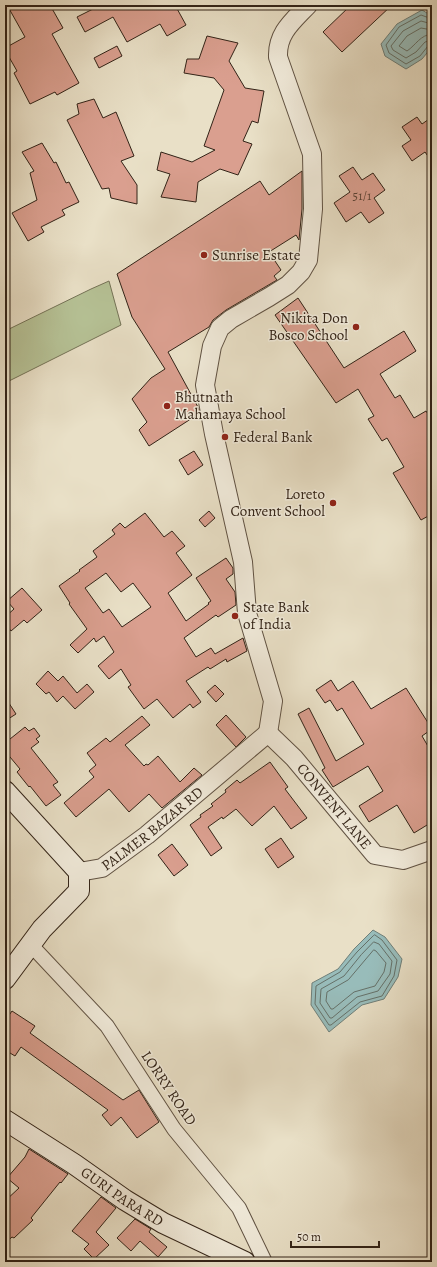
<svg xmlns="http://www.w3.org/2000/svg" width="437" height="1267" viewBox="0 0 437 1267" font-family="Alegreya,serif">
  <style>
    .green { fill: #b6c296; stroke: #747256 }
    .water { fill: #98bcba; stroke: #6f7f79 }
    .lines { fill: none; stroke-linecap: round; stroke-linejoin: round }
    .shore { stroke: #657068; stroke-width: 1 }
    .building { fill: #da9f8f; stroke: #322317; fill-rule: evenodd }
    .minor-casing { stroke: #605243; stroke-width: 16 }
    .tertiary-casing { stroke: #605243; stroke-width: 20 }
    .secondary-casing { stroke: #322317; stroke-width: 22 }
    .minor { stroke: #f1ebdb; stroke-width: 14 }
    .tertiary { stroke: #f1ebdb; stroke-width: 18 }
    .secondary { stroke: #f1ebdb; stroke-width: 20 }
    .poi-dot { fill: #8f2418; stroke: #f1ebdb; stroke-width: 1.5 }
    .labels { text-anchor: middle; stroke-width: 3; stroke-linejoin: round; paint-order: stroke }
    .number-label { font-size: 13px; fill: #5c4235 }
    .poi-label { font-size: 15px; fill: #322317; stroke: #f1ebdb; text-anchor: start }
    .street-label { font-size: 15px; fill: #322317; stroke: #f1ebdb }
  </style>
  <rect width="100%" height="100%" fill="#e9e0c7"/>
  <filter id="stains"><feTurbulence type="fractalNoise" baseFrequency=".005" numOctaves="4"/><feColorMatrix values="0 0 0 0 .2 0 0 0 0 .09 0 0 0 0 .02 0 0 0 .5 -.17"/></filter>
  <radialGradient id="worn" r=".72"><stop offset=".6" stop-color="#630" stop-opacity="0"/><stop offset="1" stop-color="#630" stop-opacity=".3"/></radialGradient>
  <!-- green -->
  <path class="green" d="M109 281 121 325 5 383V331L91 289Z"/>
  <!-- water -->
  <g class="water">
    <path d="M422 10 432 16V47L422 59 406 69 385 56 381 44 397 24Z"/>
    <path d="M373 930 385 937 402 959 398 977 384 999 362 1005 329 1032 311 1005 312 983 338 969 354 949Z"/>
  </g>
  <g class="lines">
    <!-- shore -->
    <g class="shore">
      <path d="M432 19 421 15 399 27 386 45 389 53 406 64 420 56 428 46 432 45"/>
      <path d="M432 24 421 21 403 31 391 46 393 50 406 58 416 52 425 42 432 40"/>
      <path d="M432 30 421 28 407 36 399 46 407 51C416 45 420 35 432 34"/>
      <path d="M375 935 382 940 397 960 394 976 382 996 360 1002 331 1025H329L315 1004 316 986 340 972 357 952 373 936Z"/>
      <path d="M374 942 379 944 392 961 390 974 378 991 357 997 332 1018H330L320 1003 321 989 344 976 361 955Z"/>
      <path d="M374 950 376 951 386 963 384 972 375 986 354 992 333 1009H331L326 1001 327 992 348 980Z"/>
    </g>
  </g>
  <!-- building -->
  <g class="building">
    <path d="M7 5H50L63 28 52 34 79 83 57 95 55 92 30 104 14 73 17 71 5 50V48L25 37Z"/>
    <path d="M101 5H175L186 25 167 36 160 24 127 42 113 17 85 32 77 17Z"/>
    <path d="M351 5H392L342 52 323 32Z"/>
    <path d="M207 36 238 43 229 61 245 88 264 91 258 123 252 121 243 141 252 144 238 175 220 169 198 182 196 202 161 197 170 174 157 170 161 152 192 162 215 150 204 146 224 90 214 78 184 73 187 59H199Z"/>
    <path d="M117 46 122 56 99 68 94 58Z"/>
    <path d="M94 99 103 118 116 112 134 156 121 161 137 185V204L111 198 109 188 102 189 67 120 79 114 77 104Z"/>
    <path d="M417 117 422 124 432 117V162L425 152 412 161 402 146 411 140 402 127Z"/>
    <path d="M42 143 54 163 56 162 66 183 69 182 79 202 62 210 65 215 41 227 44 232 28 241 12 213 37 200 30 173 34 171 22 152Z"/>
    <path d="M353 167 362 180 373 173 385 190 374 198 384 213 369 223 361 212 346 222 334 203 350 192 339 176Z"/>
    <path d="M302 171V209L299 240 296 235 269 252 281 270 274 276 277 280 226 310 213 320 209 327 168 352 199 409 200 413 149 446 139 430 147 422 132 399 151 378 165 369 132 317 117 274 260 181 269 195Z"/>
    <path d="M298 298 344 368 404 331 416 351 380 374 395 398 400 395 414 418 426 411 432 420V514L421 520 393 473 404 467 387 438 382 441 368 419 374 416 358 389 336 403 275 315Z"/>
    <path d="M194 451 203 465 188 475 179 460Z"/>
    <path d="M209 511 215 518 205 527 199 520Z"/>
    <path d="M145 513 164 537 172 531 185 546 176 553 192 575 168 593 186 621 209 604 208 603 211 601 196 578 226 558 233 568V574L226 579 235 592 236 605 218 617 216 615 184 638 196 657 211 648 215 654 243 638 247 651 227 662 226 659 210 669 208 667 186 681 201 702 193 708 190 704 173 718 157 699 144 709 128 687 131 685 121 669 109 679 98 666 114 652 104 636 96 642 94 638 78 653 70 645 87 629 69 604 70 603 59 586 80 571 79 570 97 557 93 551 115 534 112 530 120 523 125 528ZM106 573 121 592 133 583 151 607 122 627 109 609 103 613 85 588Z"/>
    <path d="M22 588 42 610 27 623 24 620 11 631 5 623V617L14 609 7 601Z"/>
    <path d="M48 671 58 681 63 676 77 693 87 684 94 692 75 709 63 696 57 702 49 692 46 694 36 684Z"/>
    <path d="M331 680 338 691 353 681 371 709 406 688 432 729 422 736 432 753V822L414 833 397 805 369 822 359 806 383 791 368 766 333 787 322 770 325 768 298 714 309 708 336 761 364 744 342 708 337 711 330 700 325 703 316 690Z"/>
    <path d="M215 685 224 694 216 702 207 692Z"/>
    <path d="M5 697 16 714 5 721Z"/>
    <path d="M226 715 246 737 236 747 216 725Z"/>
    <path d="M142 716 150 725 125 745 144 766 146 764 148 765 158 756 180 782 194 768 202 775 162 808 149 794 129 812 109 789 76 817 64 803 94 777 89 771 96 765 87 753 106 738 110 742Z"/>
    <path d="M25 727 29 731 34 728 40 736 36 739 39 742 31 748 58 782 53 785 61 795 46 806 30 786 29 787 17 772 20 769 5 751V743Z"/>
    <path d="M270 762 288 787 285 789 307 818 291 829 274 806 252 826 236 809 223 819 222 817 208 827 222 848 211 856 190 825 201 817 200 815 213 806 211 804 226 792 225 790 237 780 240 783Z"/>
    <path d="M281 838 294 857 278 868 265 849Z"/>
    <path d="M172 844 188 865 174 876 158 855Z"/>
    <path d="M12 1011 35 1026 30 1033 123 1100 139 1090 159 1122 137 1138 121 1117 111 1126 102 1115 108 1110 21 1047 15 1056 5 1050V1021Z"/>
    <path d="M29 1149 68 1174 61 1183 60 1182 31 1218 33 1220 14 1238 12 1237 5 1243V1201L19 1188 7 1178 25 1157Z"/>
    <path d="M101 1197 116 1208 96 1232 109 1245 94 1259 84 1249 89 1244 72 1231Z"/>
    <path d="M135 1219 151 1229 149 1232 167 1247 158 1257 140 1241 131 1251 117 1238Z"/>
  </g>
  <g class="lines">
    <!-- minor casing -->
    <g class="minor-casing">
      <path id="minor" d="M30 944 107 1026 174 1129 239 1208 265 1262"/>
    </g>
    <!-- tertiary casing -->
    <g class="tertiary-casing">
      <g id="tertiary">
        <path d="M268 733 273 701 247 613 243 562 214 434 205 385 212 346 220 328 231 319 269 297 288 285 301 272 308 260 313 209 312 154 278 57C277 33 293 21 308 5"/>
        <path id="s1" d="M268 733 294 758 375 855 403 860 432 850"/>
        <path id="s2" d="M79 872 102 868 147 835 268 733"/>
      </g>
    </g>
    <!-- secondary casing -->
    <g class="secondary-casing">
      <g id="secondary">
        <path d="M5 791 79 872V891L42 929 5 979"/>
        <path id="s3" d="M5 1120 74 1164 125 1200 163 1223 245 1262"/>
      </g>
    </g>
    <!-- minor -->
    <use href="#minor" class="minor"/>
    <!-- tertiary -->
    <use href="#tertiary" class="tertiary"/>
    <!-- secondary -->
    <use href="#secondary" class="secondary"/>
  </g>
  <!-- markers -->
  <g class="poi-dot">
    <circle cx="204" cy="255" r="4"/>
    <circle cx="356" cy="327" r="4"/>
    <circle cx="167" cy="406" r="4"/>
    <circle cx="225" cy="437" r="4"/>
    <circle cx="333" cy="503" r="4"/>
    <circle cx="235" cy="616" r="4"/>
  </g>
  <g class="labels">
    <!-- number labels -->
    <g class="number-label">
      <text x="362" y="200">51/1</text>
    </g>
    <!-- poi labels -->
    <g class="poi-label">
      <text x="212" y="260">Sunrise Estate</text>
      <text x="348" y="323" text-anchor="end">Nikita Don<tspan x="348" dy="17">Bosco School</tspan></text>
      <text x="175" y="402">Bhutnath<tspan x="175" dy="17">Mahamaya School</tspan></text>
      <text x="233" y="442">Federal Bank</text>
      <text x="325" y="499" text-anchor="end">Loreto<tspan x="325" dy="17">Convent School</tspan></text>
      <text x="243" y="612">State Bank<tspan x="243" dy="17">of India</tspan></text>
    </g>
    <!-- street labels -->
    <g class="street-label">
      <text dy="5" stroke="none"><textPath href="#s1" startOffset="99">CONVENT LANE</textPath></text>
      <text dy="5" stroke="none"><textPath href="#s2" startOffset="87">PALMER BAZAR RD</textPath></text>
      <text transform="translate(169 1088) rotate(56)" y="5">LORRY ROAD</text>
      <text dy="5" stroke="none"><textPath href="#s3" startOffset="140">GURI PARA RD</textPath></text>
    </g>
  </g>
  <!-- margin -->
  <rect width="437" height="1267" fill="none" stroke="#e9e0c7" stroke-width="20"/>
  <rect x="6" y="6" width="425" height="1255" fill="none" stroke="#322317" stroke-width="2"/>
  <rect x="10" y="10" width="417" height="1247" fill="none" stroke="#322317"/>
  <!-- scale -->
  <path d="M291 1241v6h88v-6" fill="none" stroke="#322317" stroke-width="2"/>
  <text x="297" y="1241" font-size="12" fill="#322317" stroke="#f1ebdb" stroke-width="3" paint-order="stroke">50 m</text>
  <rect width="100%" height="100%" filter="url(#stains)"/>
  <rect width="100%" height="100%" fill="url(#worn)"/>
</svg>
